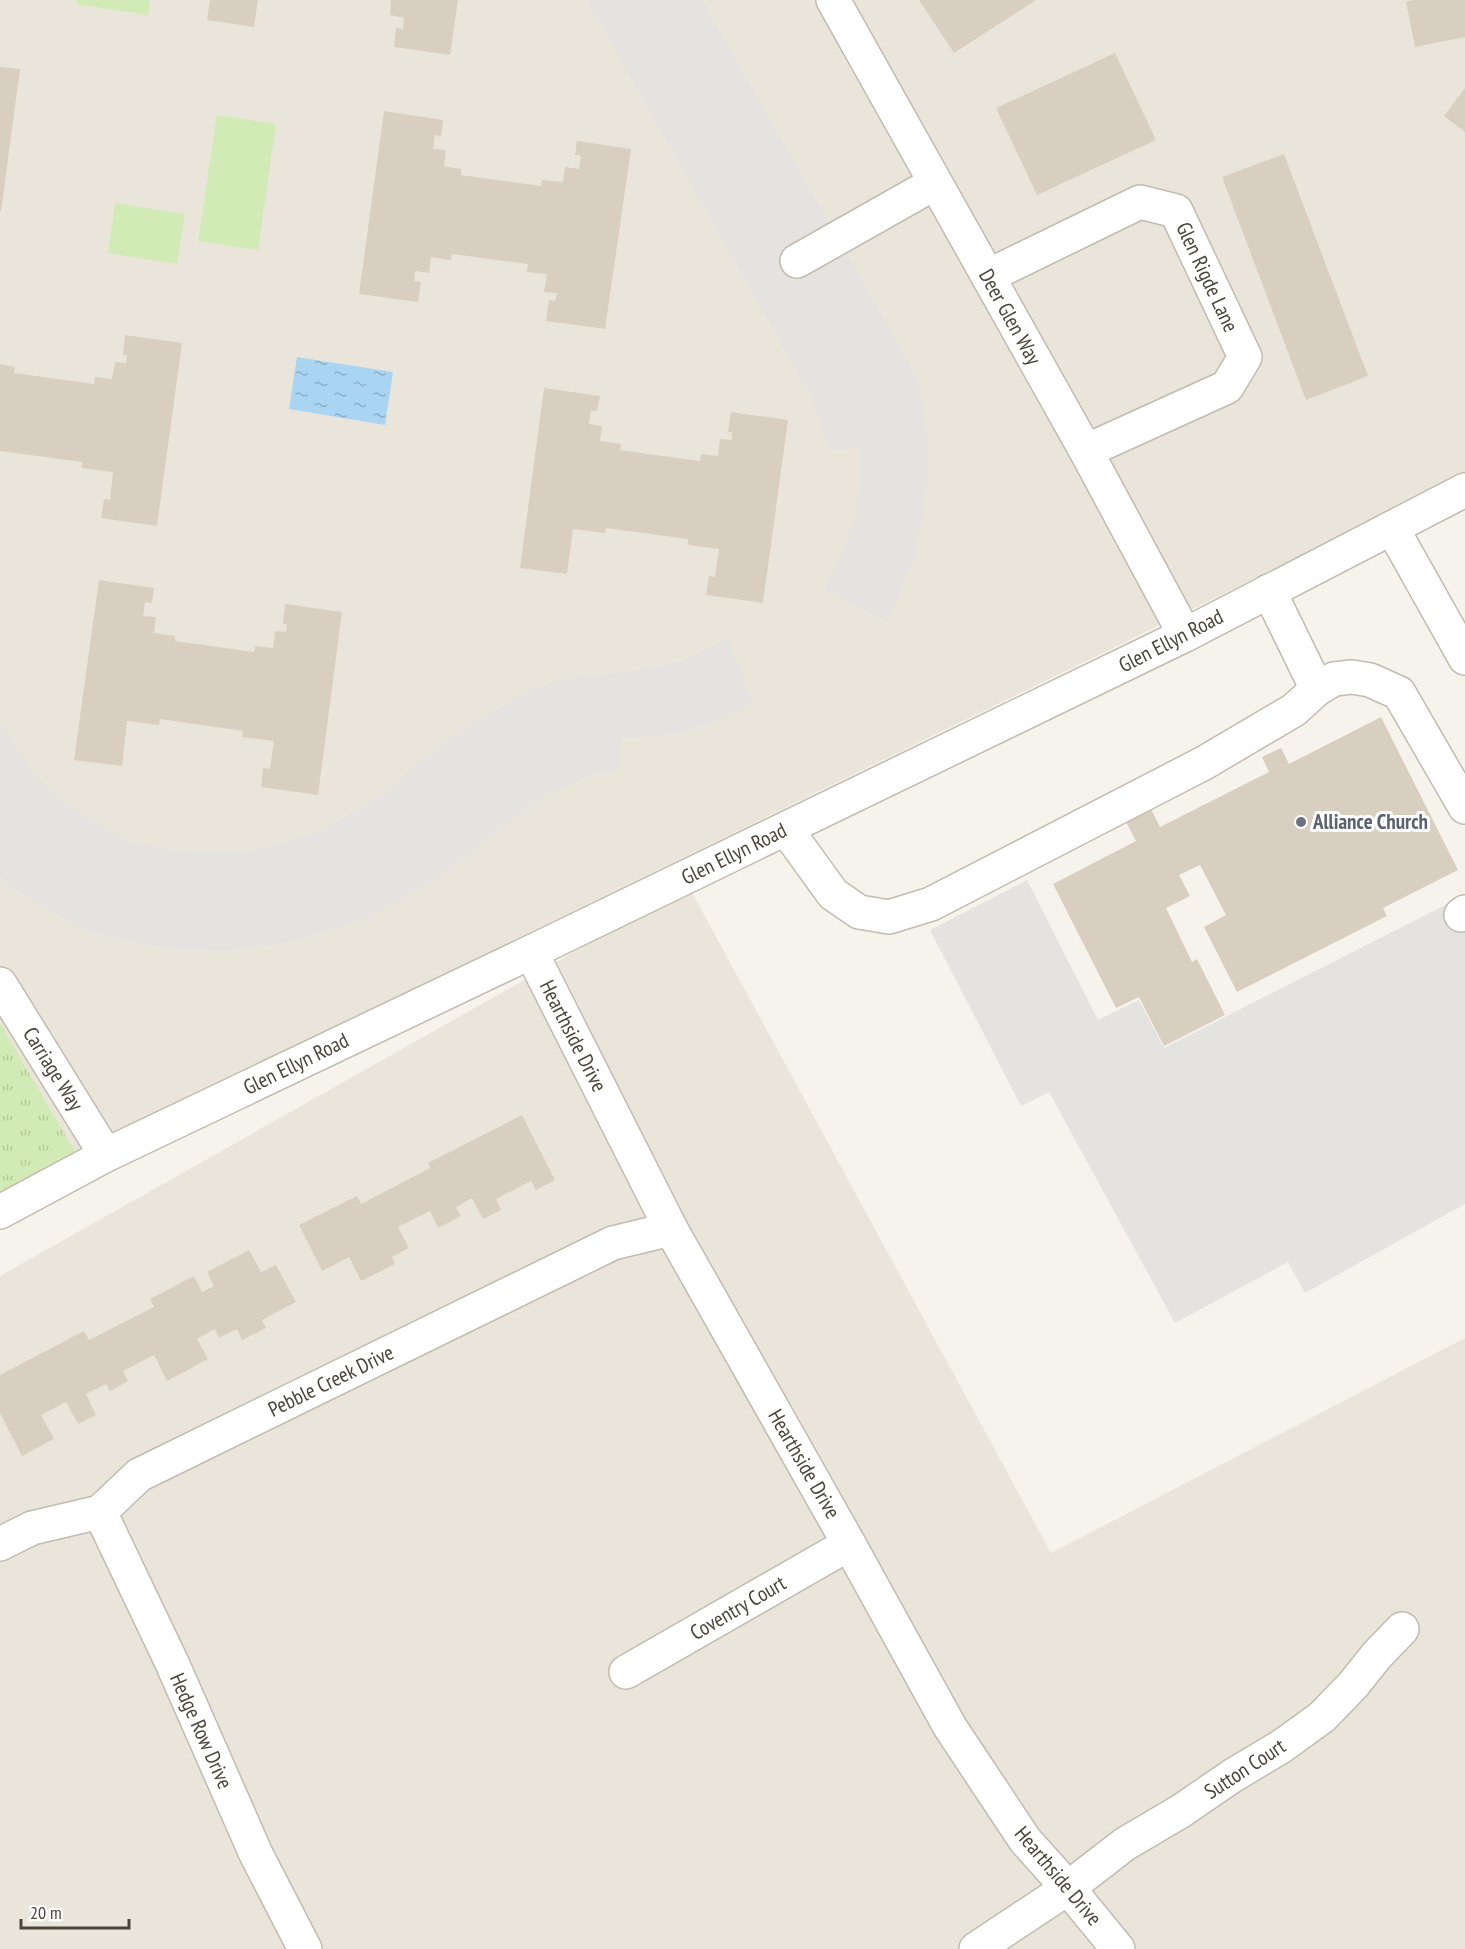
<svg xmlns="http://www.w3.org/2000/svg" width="1465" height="1949" viewBox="0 0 1465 1949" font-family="'PT Sans Narrow',sans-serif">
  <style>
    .residential { fill: #eae5da }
    .grass { fill: url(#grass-tufts) }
    .green { fill: #d2eab5 }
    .parking { fill: #e5e3e0 }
    .water { fill: url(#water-ripples) }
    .building { fill: #d8cfc1 }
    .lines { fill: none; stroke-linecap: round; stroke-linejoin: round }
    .minor-casing { stroke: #c2bbae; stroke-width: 36 }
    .minor { stroke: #fff; stroke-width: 33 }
    .worship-dot { fill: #6b7280; stroke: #fff; stroke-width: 2 }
    .labels { text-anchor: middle; stroke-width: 6; stroke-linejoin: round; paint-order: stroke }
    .street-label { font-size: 21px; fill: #4b4439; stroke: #fff }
    .worship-label { font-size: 21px; font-weight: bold; fill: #5b616d; stroke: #fff; text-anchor: start }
  </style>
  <defs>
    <pattern id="grass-tufts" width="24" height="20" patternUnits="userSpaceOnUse" patternTransform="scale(1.5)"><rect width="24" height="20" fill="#d2eab5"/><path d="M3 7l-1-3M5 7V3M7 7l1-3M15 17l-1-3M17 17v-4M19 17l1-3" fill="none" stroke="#b6ca9c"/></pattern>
    <pattern id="water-ripples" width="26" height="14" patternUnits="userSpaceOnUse" patternTransform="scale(1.5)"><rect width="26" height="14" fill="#a9d4f2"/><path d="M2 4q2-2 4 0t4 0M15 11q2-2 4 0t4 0" fill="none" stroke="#8caec5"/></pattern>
  </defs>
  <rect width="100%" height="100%" fill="#f6f3ec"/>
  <!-- residential -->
  <g class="residential">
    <path d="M0 0H1465V475L1189 611 76 1153 0 1023Z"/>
    <path d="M689 887 1051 1553 1465 1338V1949H0V1276Z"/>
  </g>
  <!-- grass -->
  <path class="grass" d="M0 1023 76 1153 0 1192Z"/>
  <!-- green -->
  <g class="green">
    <path d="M77 0H150L148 15 76 4Z"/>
    <path d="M217 115 276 124 258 250 198 241Z"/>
    <path d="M115 203 185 214 177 264 108 253Z"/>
  </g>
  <!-- parking -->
  <g class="parking">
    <path d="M587 0H702L917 377 925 411 929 464 924 512 914 558 888 622 825 589 842 553 855 517 860 481 859 448 829 450 812 398Z"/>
    <path d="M728 639 753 704 713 723 672 735 621 738 622 769 591 776 543 796 425 886 360 921 301 940 231 951 167 949 86 932 16 890 0 877V722L35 776 56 796 92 821 131 841 172 850 242 852 284 842 324 830 383 795 423 759 464 730 532 689 564 679 640 670 683 661Z"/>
    <path d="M1027 880 1098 1020 1139 1000 1164 1048 1457 899H1465V1204L1305 1293 1288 1262 1175 1323 1049 1092 1021 1106 930 930Z"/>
  </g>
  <!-- water -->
  <path class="water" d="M297 357 393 372 385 425 289 409Z"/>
  <!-- building -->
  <g class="building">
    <path d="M210 0H258L254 27 207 20Z"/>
    <path d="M391 0H458L450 55 394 47 396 28 403 29 404 18 390 15Z"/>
    <path d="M919 0H1036L954 53Z"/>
    <path d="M1414 0H1465V37L1415 47 1406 2Z"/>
    <path d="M1115 53 1156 140 1037 195 996 108Z"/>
    <path d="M0 67 20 69 1 211H0Z"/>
    <path d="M1465 88V132L1444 116Z"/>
    <path d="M384 111 443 120 441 136 435 135 433 149 446 150 444 166 461 169V175L541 186 542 180 563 182 565 167 579 169 581 156 575 155 577 141 631 149 605 329 546 321 549 300 555 301 557 293 544 292 547 274 527 272 528 264 452 254 451 260 431 257 429 273 415 271 414 281 421 282 418 302 359 294Z"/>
    <path d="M1284 154 1368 376 1306 400 1222 177Z"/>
    <path d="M125 335 182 343 157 526 101 518 104 499 110 500 113 472 82 468V462L0 451V364L15 367 14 373 94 384 95 377 112 379 115 362 126 363 127 355H123Z"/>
    <path d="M544 388 600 396 597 411H591L589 424 602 426 600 441 621 444 620 450 700 461 701 454 718 456 720 439 732 440V432H728L731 412 788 420 763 603 706 595 709 576 715 577 719 549 688 545V539L606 528 605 533 573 529 567 574 520 568Z"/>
    <path d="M99 580 154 588 152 603 145 602 143 616 156 617 154 633 175 636V641L254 652 255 646 273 648 275 631 286 632 287 624H283L285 604 342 612 318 795 261 787 263 768 270 769 274 741 242 737 243 731 160 719 159 725 127 721 122 766 74 760Z"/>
    <path d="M1381 717 1458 870 1383 908 1387 916 1237 992 1204 927 1226 915 1200 865 1179 875 1190 896 1166 908 1192 962 1197 959 1225 1015 1164 1046 1139 997 1116 1008 1053 884 1136 841 1123 816 1148 803 1160 827 1269 772 1262 757 1281 748 1289 764Z"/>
    <path d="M522 1115 555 1180 536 1190 531 1181 496 1199 501 1210 483 1219 472 1198 456 1207 461 1216 438 1228 430 1211 398 1227 409 1248 392 1257 395 1264 361 1281 349 1257 322 1271 299 1225 357 1196 361 1204 430 1168 428 1163Z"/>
    <path d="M249 1250 261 1272 276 1265 296 1302 262 1320 266 1328 242 1340 237 1329 219 1338 215 1329 197 1339 208 1359 167 1381 154 1355 123 1371 128 1381 110 1391 106 1384 86 1394 96 1415 78 1424 66 1402 41 1415 54 1439 22 1456 0 1413V1375L84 1331 89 1340 154 1307 150 1299 194 1276 202 1292 214 1286 207 1272Z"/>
  </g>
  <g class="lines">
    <!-- minor casing -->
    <g class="minor-casing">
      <g id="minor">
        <path d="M833 0 1086 451 1185 635"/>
        <path d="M797 261 935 183"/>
        <path d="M988 276 1140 202 1176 211 1245 357 1227 387 1086 451"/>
        <path d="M1392 528 1465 658"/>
        <path d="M1269 591 1317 689"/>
        <path d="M786 829 833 894 859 912 889 917 931 904 1204 763 1294 710 1317 689 1334 679 1352 677 1370 680 1399 693 1465 807"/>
        <path d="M1461 915 1465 912"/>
        <path d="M531 952 671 1229 849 1544 950 1727 1025 1840 1068 1888 1118 1949"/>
        <path d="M0 984 106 1155"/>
        <path d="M0 1212 106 1155 531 952 1185 635 1465 490"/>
        <path d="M100 1512 172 1663 256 1854 305 1949"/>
        <path d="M0 1544 32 1528 100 1512 139 1475 613 1243 671 1229"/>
        <path d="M626 1672 849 1544"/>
        <path d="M976 1949 1068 1888 1125 1844 1181 1811 1232 1776 1282 1746 1322 1717 1353 1685 1377 1655 1402 1629"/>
      </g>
    </g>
    <!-- minor -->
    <use href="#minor" class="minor"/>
  </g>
  <!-- markers -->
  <circle class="worship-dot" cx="1301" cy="822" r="6"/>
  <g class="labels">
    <!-- street labels -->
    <g class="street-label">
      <text transform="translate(1207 277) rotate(65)" y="7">Glen Rigde Lane</text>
      <text transform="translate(1010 317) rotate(61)" y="7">Deer Glen Way</text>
      <text transform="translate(1171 641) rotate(-27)" y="7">Glen Ellyn Road</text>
      <text transform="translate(734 854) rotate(-26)" y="7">Glen Ellyn Road</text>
      <text transform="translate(573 1036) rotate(63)" y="7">Hearthside Drive</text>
      <text transform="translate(296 1064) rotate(-26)" y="7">Glen Ellyn Road</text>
      <text transform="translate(53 1069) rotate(58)" y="7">Carriage Way</text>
      <text transform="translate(331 1381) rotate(-26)" y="7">Pebble Creek Drive</text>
      <text transform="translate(804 1464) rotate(60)" y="7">Hearthside Drive</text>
      <text transform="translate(738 1608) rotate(-30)" y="7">Coventry Court</text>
      <text transform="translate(201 1731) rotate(66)" y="7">Hedge Row Drive</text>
      <text transform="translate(1245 1769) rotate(-33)" y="7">Sutton Court</text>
      <text transform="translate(1058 1876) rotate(50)" y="7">Hearthside Drive</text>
    </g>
    <!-- worship labels -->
    <g class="worship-label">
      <text x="1313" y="829">Alliance Church</text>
    </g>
  </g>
  <!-- scale -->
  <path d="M21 1919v9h108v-9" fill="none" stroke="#4b4439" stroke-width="3"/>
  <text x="30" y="1919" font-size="18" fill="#4b4439" stroke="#ffffff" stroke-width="4.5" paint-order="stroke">20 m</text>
</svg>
